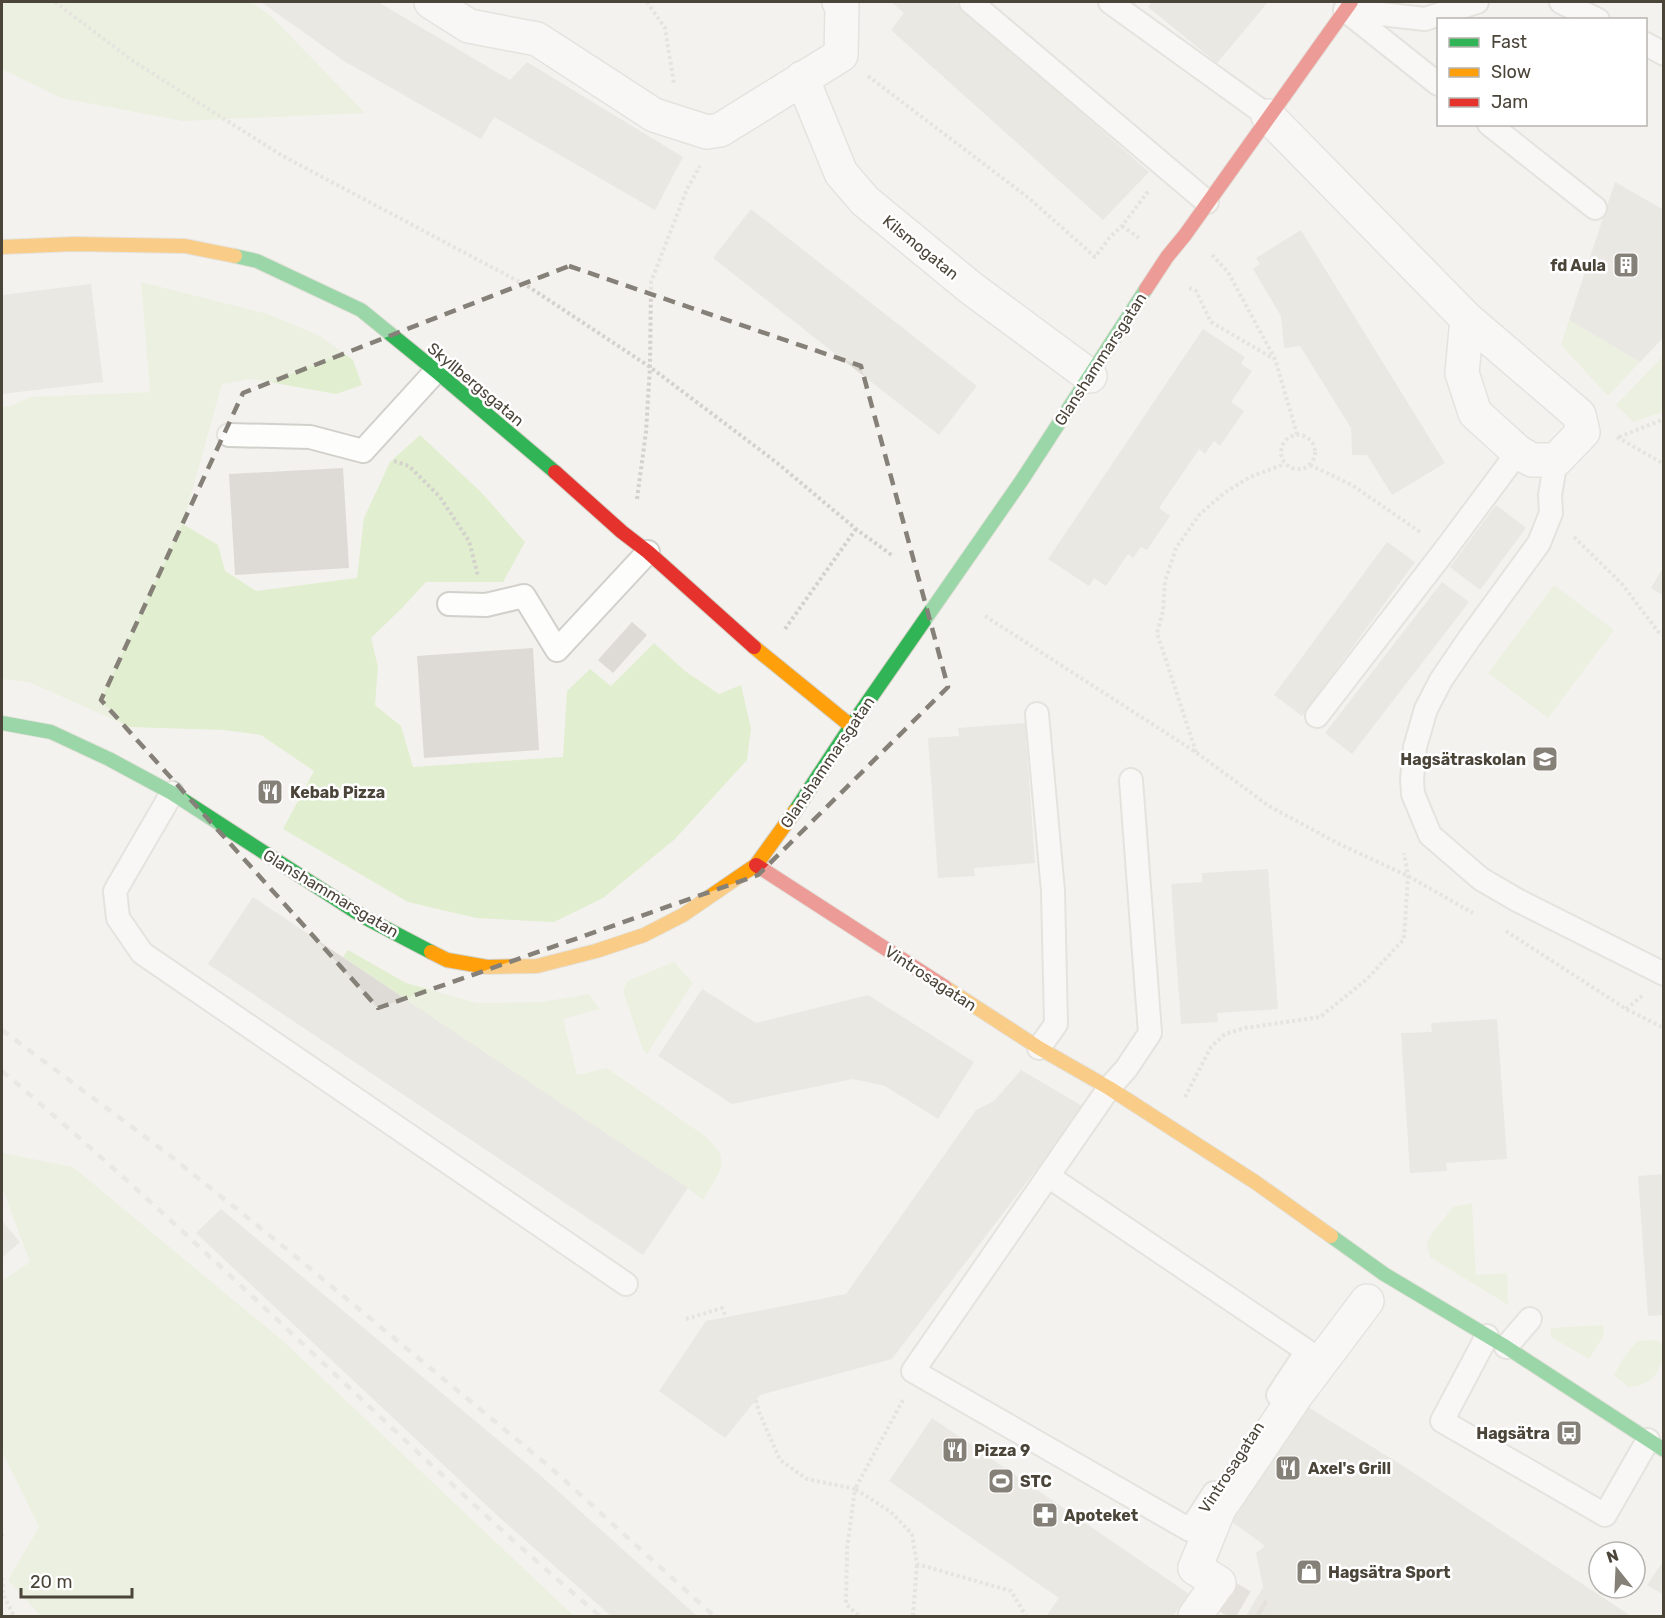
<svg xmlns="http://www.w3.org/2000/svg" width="1665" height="1618" viewBox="0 0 1665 1618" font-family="Rubik,sans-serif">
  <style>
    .green { fill: #e1eecf }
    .building { fill: #dedbd6 }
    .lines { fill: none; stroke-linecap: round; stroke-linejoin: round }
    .street-tunnel { stroke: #d2cfca; stroke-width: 33; stroke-dasharray: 33 16; stroke-linecap: butt }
    .lane-casing { stroke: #d2d0cb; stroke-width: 26 }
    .street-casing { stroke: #d2d0cb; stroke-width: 36 }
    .fast-casing { stroke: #d3cfc5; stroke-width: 16 }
    .slow-casing { stroke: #d3cfc5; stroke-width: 16 }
    .jam-casing { stroke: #d3cfc5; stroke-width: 16 }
    .path { stroke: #d3d2cc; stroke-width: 4; stroke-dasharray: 3 3; stroke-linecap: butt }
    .lane { stroke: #fdfdfc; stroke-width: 22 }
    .street { stroke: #fdfdfc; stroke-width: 33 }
    .fast { stroke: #30b455; stroke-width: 14 }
    .slow { stroke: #ff9f0a; stroke-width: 14 }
    .jam { stroke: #e5322d; stroke-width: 14 }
    .rail { stroke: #dbdbda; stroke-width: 4.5; stroke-dasharray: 8 8; stroke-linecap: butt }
    .marked { fill: none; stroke: #868178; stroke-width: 4.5; stroke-dasharray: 12 8; stroke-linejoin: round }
    .labels { text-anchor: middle; stroke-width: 5; stroke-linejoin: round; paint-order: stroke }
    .street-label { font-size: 16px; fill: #4b4439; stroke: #fff }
    .poi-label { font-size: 16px; font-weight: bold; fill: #4b4439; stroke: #fff; text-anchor: start }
  </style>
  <rect width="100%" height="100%" fill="#f4f2ee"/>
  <!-- green -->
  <g class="green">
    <path d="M2 2H251L271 16 365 113 183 121 61 98 2 69Z"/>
    <path d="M141 282 268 314 320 336 353 360 362 385 336 394 252 379 222 384 183 524 218 545 225 571 256 591 357 578 364 518 390 462 420 435 482 493 525 542 503 582H426L402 608 371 638 378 667 375 705 401 726 413 767 563 757 567 691 590 669 611 686 654 643 685 671 719 694 741 685 751 728 747 760 675 839 603 898 554 922 476 918 408 902 283 829 314 771 261 735 224 730 130 727 29 682 2 679V406L9 407 30 397 150 392Z"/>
    <path d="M1569 320 1640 362 1608 396 1561 345Z"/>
    <path d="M1663 356V412L1633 422 1616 405Z"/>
    <path d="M1554 585 1614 630 1548 718 1488 673Z"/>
    <path d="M348 950 406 983 477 1003 542 1002 589 994 600 1009 563 1019 577 1075 607 1068 705 1136 720 1152 722 1164 718 1175 703 1200 688 1188 343 957Z"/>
    <path d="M674 962 693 983 647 1054 643 1050 623 991 627 981Z"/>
    <path d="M2 1153 73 1167 283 1341 574 1616H41L8 1580 39 1527 2 1451V1281L30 1262 2 1187Z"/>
    <path d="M1472 1203 1476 1275 1507 1273 1508 1305 1430 1257 1427 1244 1430 1236 1453 1207Z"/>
    <path d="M1603 1325 1604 1335 1589 1359 1551 1337V1328Z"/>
    <path d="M1657 1340 1663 1346C1664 1370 1652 1386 1628 1387L1614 1375 1622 1360 1637 1341Z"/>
  </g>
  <!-- building -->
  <g class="building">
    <path d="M261 2H378L510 80 527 62 683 157 655 210 494 117 481 139 344 61Z"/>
    <path d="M891 2H955L1149 172 1103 220 891 30 904 13Z"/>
    <path d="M1152 2H1268L1217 63 1148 7Z"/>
    <path d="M1615 182 1664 210V337L1640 362 1569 320Z"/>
    <path d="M751 209 977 386 939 435 713 258Z"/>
    <path d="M1301 230 1445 463 1392 495 1367 455H1352L1351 428 1300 346 1284 348 1281 316 1253 269 1260 264 1256 258Z"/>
    <path d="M91 284 103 382 2 394V295Z"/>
    <path d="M1203 329 1245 357 1241 364 1252 371 1231 402 1244 411 1220 446 1214 441 1205 454 1199 449 1159 508 1170 516 1147 550 1141 547 1133 558 1128 554 1106 586 1094 578 1089 586 1048 559Z"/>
    <path d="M343 468 349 568 235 575 229 474Z"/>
    <path d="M1496 505 1526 528 1480 590 1450 567Z"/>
    <path d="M1387 542 1415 562 1302 716 1274 695Z"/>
    <path d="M1664 566V596L1651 588Z"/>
    <path d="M1442 582 1469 602 1352 754 1325 733Z"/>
    <path d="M632 622 647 635 613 673 598 660Z"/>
    <path d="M533 648 539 750 424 758 417 656Z"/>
    <path d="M1025 723 1035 863 974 868 975 876 938 878 928 738 959 736 958 728Z"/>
    <path d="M1268 869 1278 1009 1217 1013 1218 1022 1181 1024 1171 884 1202 882V873Z"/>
    <path d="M253 897 688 1188 643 1255 208 964Z"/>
    <path d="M702 989 756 1023 868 995 974 1062 938 1119 885 1086 853 1079 732 1104 658 1056Z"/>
    <path d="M1497 1019 1507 1159 1446 1163 1447 1171 1410 1173 1401 1033 1432 1032 1431 1023Z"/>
    <path d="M1021 1070 1084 1107 892 1359 760 1395 725 1438 659 1391 706 1321 846 1294 976 1110 994 1101Z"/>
    <path d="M1664 1174V1315L1648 1316 1638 1176Z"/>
    <path d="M221 1209 540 1475 697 1616H611L500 1518 196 1233Z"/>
    <path d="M3 1222 20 1242 2 1258V1223Z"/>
    <path d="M1303 1404 1408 1469 1631 1616H1246L1263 1587 1256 1553 1265 1546 1228 1519Z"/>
    <path d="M932 1418 1189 1594 1173 1616H1046L1059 1598 889 1481Z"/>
    <path d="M1664 1560V1595L1647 1585Z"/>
  </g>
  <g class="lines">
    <!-- street-tunnel -->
    <path class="street-tunnel" d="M1214 1589 1260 1616"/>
    <!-- lane casing -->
    <g class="lane-casing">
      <g id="lane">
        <path d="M971 2 1207 202"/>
        <path d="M1110 2 1268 116"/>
        <path d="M1561 2 1598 20"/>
        <path d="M1345 10 1425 19 1477 2"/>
        <path d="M1345 10 1438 84"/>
        <path d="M1646 44 1664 54"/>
        <path d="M1489 124 1595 208"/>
        <path d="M229 435 310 437 363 451 436 371"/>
        <path d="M1556 460 1550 495 1551 513 1539 543 1469 639 1441 680 1426 709 1415 747 1412 779 1413 794 1430 835 1481 879 1517 900 1664 974"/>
        <path d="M449 604 486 605 524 596 557 650 648 552"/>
        <path d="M1037 714 1053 891 1056 1024 1039 1048"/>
        <path d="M1317 716 1445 550 1518 452"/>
        <path d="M1131 780 1150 1033 1126 1069 1109 1088 913 1371 1190 1530 1214 1493"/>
        <path d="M172 793 115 891 118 918 142 953 626 1284"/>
        <path d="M1048 1176 1307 1351 1278 1395"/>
        <path d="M1487 1336 1442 1421 1605 1515 1648 1440"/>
        <path d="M1506 1347 1530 1319"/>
      </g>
    </g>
    <!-- street casing -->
    <g class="street-casing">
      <g id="street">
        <path d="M431 2 469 26 537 39 654 115 707 132 720 130 841 55 842 6 839 2"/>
        <path d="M802 78 841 173 865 201 971 288 1090 376"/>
        <path d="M1268 116 1467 319 1579 415 1583 432 1556 460H1532L1518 452 1475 413 1462 373 1467 319"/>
        <path d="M1195 1568 1219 1509 1297 1394 1367 1301"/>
        <path d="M1195 1568 1219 1583 1214 1589 1195 1616"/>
      </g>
    </g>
    <!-- fast casing -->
    <g class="fast-casing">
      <g id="fast">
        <path d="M235 256 257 261 361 310 436 371 555 472"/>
        <path d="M2 723 51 732 109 759 172 793 364 917 431 952"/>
        <path d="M795 811 851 726 1022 480 1146 289"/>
        <path d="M1331 1236 1384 1274 1506 1347 1664 1450"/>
      </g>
    </g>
    <!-- slow casing -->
    <g class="slow-casing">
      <g id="slow">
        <path d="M2 247 74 244 185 246 235 256"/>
        <path d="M754 647 851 726"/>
        <path d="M431 952 447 960 487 967 537 966 596 951 644 935 683 915 756 865 795 811"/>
        <path d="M945 987 1039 1048 1109 1088 1255 1182 1331 1236"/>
      </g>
    </g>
    <!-- jam casing -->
    <g class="jam-casing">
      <g id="jam">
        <path d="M1146 289 1167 257 1185 235 1351 2"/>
        <path d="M555 472 622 532 648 552 754 647"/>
        <path d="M756 865 945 987"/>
      </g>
    </g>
    <!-- path -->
    <g class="path">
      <path d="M55 2 133 61 281 155 529 287 650 367 776 462 856 529 893 556"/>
      <path d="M647 2 665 28 674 84"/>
      <path d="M868 76 1030 199 1095 257 1110 237 1122 226 1149 190"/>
      <path d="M1122 226 1139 238"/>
      <path d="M1212 255 1228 272 1275 359 1297 434"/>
      <path d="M1189 288 1196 291 1211 322 1274 359"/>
      <circle cx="1298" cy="452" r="17"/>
      <path d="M1617 437 1664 464"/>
      <path d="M1619 437 1664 419"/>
      <path d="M394 461 409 466 440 497 469 541 478 576"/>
      <path d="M1310 465 1352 485 1420 532"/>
      <path d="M637 499 646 432 650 367 651 282 687 189 700 166"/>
      <path d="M1574 537 1622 584 1660 634 1664 636"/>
      <path d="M985 616 1197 753 1269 806 1337 843 1408 876 1473 913"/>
      <path d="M785 629 856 529"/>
      <path d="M1196 752 1157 633 1163 611 1165 581 1176 548 1199 515 1224 493 1250 477 1285 464"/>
      <path d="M1506 931 1626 1009 1664 1028"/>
      <path d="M1626 1009 1642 996"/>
      <path d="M1185 1097 1211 1047 1225 1034 1245 1028 1320 1017 1367 979 1404 939 1408 876 1404 853"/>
      <path d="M686 1319 722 1308 726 1317"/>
      <path d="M756 1400 759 1412 780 1460 807 1479 855 1489 847 1549 846 1604 859 1616"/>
      <path d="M903 1400 855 1489 891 1512 912 1534 917 1564 1011 1591 1026 1616"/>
      <path d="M2 1534V1536"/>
      <path d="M2 1578 3 1594 14 1616"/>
      <path d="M913 1616 917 1564"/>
    </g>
    <!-- lane -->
    <use href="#lane" class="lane"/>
    <!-- street -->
    <use href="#street" class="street"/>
    <!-- fast -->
    <use href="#fast" class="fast"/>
    <!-- slow -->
    <use href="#slow" class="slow"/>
    <!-- jam -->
    <use href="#jam" class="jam"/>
    <!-- rail -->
    <g class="rail">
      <path d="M2 1030 168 1154 284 1247 551 1468 714 1616"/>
      <path d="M2 1071C172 1215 330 1372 495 1524 529 1555 565 1586 600 1616"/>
    </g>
  </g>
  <!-- marked area -->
  <path d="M0 0H1665V1618H0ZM569 266 861 366 948 687 758 875 378 1008 101 700 243 393Z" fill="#f4f2ee" fill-opacity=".55" fill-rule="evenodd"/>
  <path class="marked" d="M569 266 861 366 948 687 758 875 378 1008 101 700 243 393Z"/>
  <!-- icons -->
  <defs>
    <g id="building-square" transform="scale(1.35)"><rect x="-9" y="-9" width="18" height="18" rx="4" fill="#868178" stroke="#fff"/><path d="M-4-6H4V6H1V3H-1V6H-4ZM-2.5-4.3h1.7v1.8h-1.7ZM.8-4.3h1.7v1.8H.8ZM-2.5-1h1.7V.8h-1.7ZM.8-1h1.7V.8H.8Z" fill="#fff"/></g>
    <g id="school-square" transform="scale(1.35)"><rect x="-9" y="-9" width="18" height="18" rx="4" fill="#868178" stroke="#fff"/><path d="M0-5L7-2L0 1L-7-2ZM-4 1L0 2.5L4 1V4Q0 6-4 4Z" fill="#fff"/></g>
    <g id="restaurant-square" transform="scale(1.35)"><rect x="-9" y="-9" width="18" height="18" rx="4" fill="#868178" stroke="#fff"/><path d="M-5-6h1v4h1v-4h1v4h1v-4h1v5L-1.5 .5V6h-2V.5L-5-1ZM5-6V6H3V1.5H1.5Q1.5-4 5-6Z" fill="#fff"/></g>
    <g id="bus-square" transform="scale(1.35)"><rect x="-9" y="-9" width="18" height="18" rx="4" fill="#868178" stroke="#fff"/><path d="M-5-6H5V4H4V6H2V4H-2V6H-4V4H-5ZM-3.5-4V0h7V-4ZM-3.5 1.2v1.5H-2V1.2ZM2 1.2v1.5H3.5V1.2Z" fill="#fff"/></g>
    <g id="stadium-square" transform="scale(1.35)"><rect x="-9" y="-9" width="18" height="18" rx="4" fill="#868178" stroke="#fff"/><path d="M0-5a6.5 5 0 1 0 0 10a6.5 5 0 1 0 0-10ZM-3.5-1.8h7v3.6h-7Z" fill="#fff"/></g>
    <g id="pharmacy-square" transform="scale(1.35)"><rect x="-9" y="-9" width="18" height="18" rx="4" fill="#868178" stroke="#fff"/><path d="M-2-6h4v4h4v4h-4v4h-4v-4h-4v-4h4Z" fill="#fff"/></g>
    <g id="shop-square" transform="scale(1.35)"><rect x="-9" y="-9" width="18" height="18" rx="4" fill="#868178" stroke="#fff"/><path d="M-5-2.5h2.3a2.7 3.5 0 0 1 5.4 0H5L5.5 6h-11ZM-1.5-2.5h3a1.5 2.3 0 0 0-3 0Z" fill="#fff"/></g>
  </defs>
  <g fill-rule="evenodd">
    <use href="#building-square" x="1626" y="265"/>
    <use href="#school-square" x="1545" y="759"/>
    <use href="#restaurant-square" x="270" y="792"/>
    <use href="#bus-square" x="1569" y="1433"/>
    <use href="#restaurant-square" x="955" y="1450"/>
    <use href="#restaurant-square" x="1288" y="1468"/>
    <use href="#stadium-square" x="1001" y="1481"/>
    <use href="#pharmacy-square" x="1045" y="1515"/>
    <use href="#shop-square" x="1309" y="1572"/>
  </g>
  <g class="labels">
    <!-- street labels -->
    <g class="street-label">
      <text transform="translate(921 247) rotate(39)" y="6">Kilsmogatan</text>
      <text transform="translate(1100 359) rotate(-57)" y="6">Glanshammarsgatan</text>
      <text transform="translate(476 384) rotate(40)" y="6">Skyllbergsgatan</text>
      <text transform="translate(827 762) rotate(-56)" y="6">Glanshammarsgatan</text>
      <text transform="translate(331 893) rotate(31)" y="6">Glanshammarsgatan</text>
      <text transform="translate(931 978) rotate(33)" y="6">Vintrosagatan</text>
      <text transform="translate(1231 1467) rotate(-57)" y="6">Vintrosagatan</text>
    </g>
    <!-- poi labels -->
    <g class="poi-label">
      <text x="1606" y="271" text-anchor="end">fd Aula</text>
      <text x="1526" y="765" text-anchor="end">Hagsätraskolan</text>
      <text x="290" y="798">Kebab Pizza</text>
      <text x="1550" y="1439" text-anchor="end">Hagsätra</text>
      <text x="974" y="1456">Pizza 9</text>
      <text x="1308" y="1474">Axel's Grill</text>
      <text x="1020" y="1487">STC</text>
      <text x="1064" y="1521">Apoteket</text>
      <text x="1328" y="1578">Hagsätra Sport</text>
    </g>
  </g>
  <!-- border -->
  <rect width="1665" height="1618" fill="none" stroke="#4b4439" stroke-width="6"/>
  <!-- legend -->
  <rect x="1437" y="18" width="210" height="108" fill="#ffffff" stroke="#b7b4b0" stroke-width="1.5"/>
  <rect x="1449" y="38" width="30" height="9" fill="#30b455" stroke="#b7b4b0" stroke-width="1.5"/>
  <text x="1491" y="48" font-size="18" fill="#4b4439">Fast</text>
  <rect x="1449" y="68" width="30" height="9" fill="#ff9f0a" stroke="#b7b4b0" stroke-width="1.5"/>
  <text x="1491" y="78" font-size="18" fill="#4b4439">Slow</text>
  <rect x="1449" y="98" width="30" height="9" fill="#e5322d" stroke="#b7b4b0" stroke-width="1.5"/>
  <text x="1491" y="108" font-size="18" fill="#4b4439">Jam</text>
  <!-- north arrow -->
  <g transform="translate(1617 1570) rotate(342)"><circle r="28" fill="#ffffff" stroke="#b7b4b0" stroke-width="1.5"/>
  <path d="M0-4.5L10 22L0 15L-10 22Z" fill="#868178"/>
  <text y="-9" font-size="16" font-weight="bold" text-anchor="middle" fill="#4b4439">N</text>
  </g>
  <!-- scale -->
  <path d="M21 1588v9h111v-9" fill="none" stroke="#4b4439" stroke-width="3"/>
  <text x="30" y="1588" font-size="18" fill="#4b4439" stroke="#ffffff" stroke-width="4.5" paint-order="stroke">20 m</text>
</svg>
